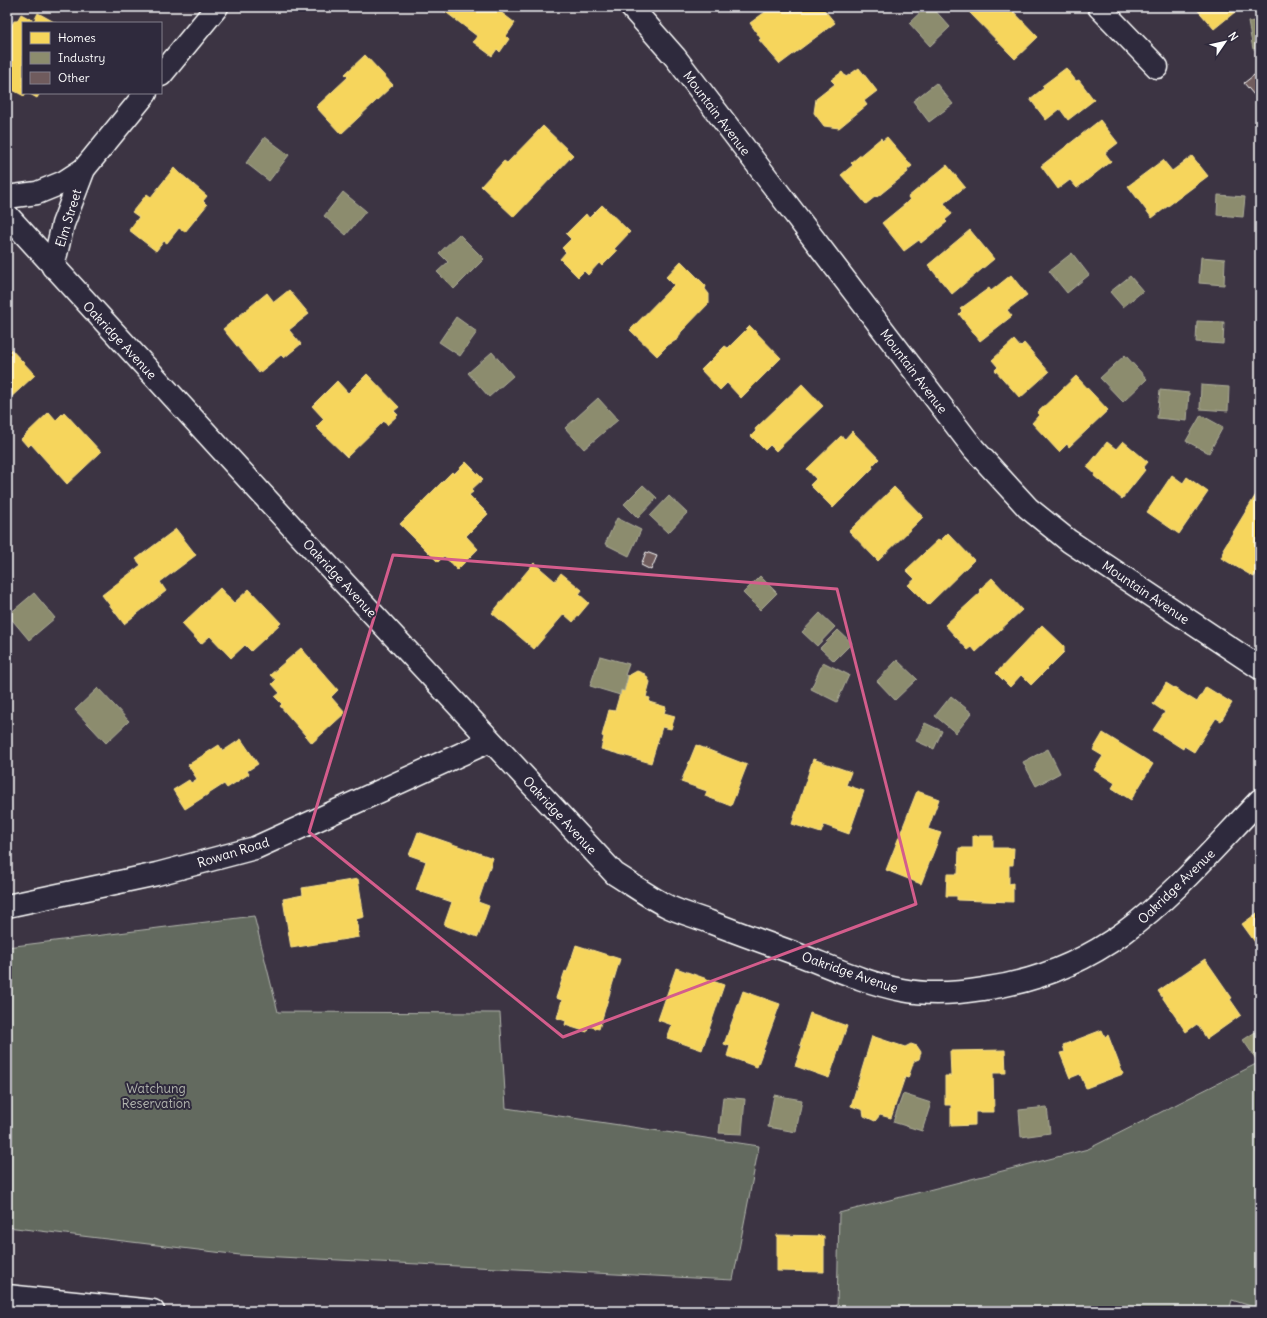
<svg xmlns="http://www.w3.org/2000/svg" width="1267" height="1318" viewBox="0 0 1267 1318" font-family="Delius,sans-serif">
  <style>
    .green { fill: #646b5e; stroke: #b2b5ae }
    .homes { fill: #f6d55c; stroke: #f9e28d }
    .industry { fill: #8c8c6e; stroke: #aeae9a }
    .building { fill: #6f5b5d; stroke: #fff }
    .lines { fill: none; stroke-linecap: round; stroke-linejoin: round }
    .minor-casing { stroke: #fff; stroke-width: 25 }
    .secondary-casing { stroke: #fff; stroke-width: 25 }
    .minor { stroke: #2f2a3d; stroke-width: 22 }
    .secondary { stroke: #2f2a3d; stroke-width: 22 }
    .marked { fill: none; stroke: #d45d8c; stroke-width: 3; stroke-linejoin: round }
    .labels { text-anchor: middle; stroke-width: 4; stroke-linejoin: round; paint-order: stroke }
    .street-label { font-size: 13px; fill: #fff; stroke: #2f2a3d }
    .park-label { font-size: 13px; fill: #b2b5ae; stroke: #2f2a3d }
  </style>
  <rect width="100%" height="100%" fill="#3c3443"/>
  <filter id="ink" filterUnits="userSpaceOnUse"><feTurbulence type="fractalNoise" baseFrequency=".025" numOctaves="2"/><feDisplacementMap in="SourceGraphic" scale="8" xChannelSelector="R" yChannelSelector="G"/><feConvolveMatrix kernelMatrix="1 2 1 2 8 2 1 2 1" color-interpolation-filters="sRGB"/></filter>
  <g filter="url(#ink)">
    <!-- green -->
    <g class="green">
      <path d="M254 916 278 1012 500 1013 506 1108 759 1146 733 1280 240 1255 7 1227V947Z"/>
      <path d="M1260 1062V1309L1232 1300 1229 1311H837L839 1213 1088 1149Z"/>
    </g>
    <!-- homes -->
    <g class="homes">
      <path d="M446 7H494L515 23 506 36 509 39 500 52 497 49 492 56 473 42 477 36 443 10Z"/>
      <path d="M772 7H822L835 23 780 64 759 40 761 39 750 23Z"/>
      <path d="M974 7H1009L1038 37 1015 59 969 12Z"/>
      <path d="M1195 7H1241L1214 29Z"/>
      <path d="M38 13 56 23H23V93H26L24 96 7 87V34L14 21H17L21 14 34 21Z"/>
      <path d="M365 55 393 85 341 134 316 107 348 77 345 74Z"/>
      <path d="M859 68 877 91 864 101 867 105 839 128 824 126 814 113 816 99 835 84 831 80 842 72 846 77Z"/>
      <path d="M1066 68 1076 81 1079 80 1094 100 1068 120 1060 109 1046 120 1030 99 1044 88 1042 86Z"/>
      <path d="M28 93H40L37 98Z"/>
      <path d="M1100 120 1118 143 1105 153 1111 161 1077 188 1070 180 1058 189 1041 166Z"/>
      <path d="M543 126 573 155 514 217 481 186 504 161 507 163Z"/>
      <path d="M887 137 912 166 907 170 908 172 877 197 876 196 866 204 841 175 853 165 851 163 881 138 882 141Z"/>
      <path d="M1192 156 1208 176 1152 218 1128 186 1163 160 1172 171Z"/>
      <path d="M947 165 965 187 944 203 952 214 945 220 947 222 921 243 919 240 904 251 882 223 910 200 908 197Z"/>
      <path d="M174 168 207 196 203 201 207 205 185 232 179 228 167 243 164 241 156 251 129 230 139 217 132 212 147 194 151 197Z"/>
      <path d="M602 205 630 232 614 249 617 251 602 266 599 263 588 275 584 271 578 277 560 259 566 252 562 248 571 239 566 234 586 214 589 218Z"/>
      <path d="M970 230 994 259 952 294 928 265Z"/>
      <path d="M681 261 706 286 705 289 709 294V303L681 332 678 339 668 345 657 356 630 330 674 285 666 277Z"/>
      <path d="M1011 275 1027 295 1007 310 1012 316 980 341 959 314 962 311 960 309 989 288 991 291Z"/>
      <path d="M289 290 309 314 289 330 301 344 284 358 281 355 259 373 223 329 267 293 274 302Z"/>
      <path d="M750 326 781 358 741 398 727 383 720 390 701 370 725 346 728 348Z"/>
      <path d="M1014 340 1020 347 1024 343 1049 372 1020 398 995 370 998 367 992 360Z"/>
      <path d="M8 346 35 375 7 401V347Z"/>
      <path d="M367 374 399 407 394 411 398 415 387 425 384 421 347 457 316 427 324 419 312 406 337 381 348 393Z"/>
      <path d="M1076 376 1108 410 1069 447 1067 444 1059 452 1032 423 1039 415 1037 413Z"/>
      <path d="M802 384 823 406 776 451 770 445 765 450 751 436 756 431 755 429Z"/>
      <path d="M49 412 56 420 64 412 101 452 67 484 31 444 28 447 21 439Z"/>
      <path d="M852 431 879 459 872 466 873 468 833 508 810 485 816 479 807 469 841 436 845 439Z"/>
      <path d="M1123 441 1148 462 1143 468 1145 470 1122 499 1094 476 1095 474 1087 467 1107 442 1116 449Z"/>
      <path d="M466 462 483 479 471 490 473 492 469 495 488 514 466 536 478 549 457 570 444 556 438 562 400 524 452 472 454 474Z"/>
      <path d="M1172 475 1183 483 1187 477 1208 492 1179 534 1147 512Z"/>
      <path d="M894 487 923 517 878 561 849 531Z"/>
      <path d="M1260 488V569L1254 577 1221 558 1225 550 1223 549Z"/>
      <path d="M176 529 196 555 160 582 166 591 124 624 102 595 141 565 136 559Z"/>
      <path d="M948 533 974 560 928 605 908 585 915 579 906 570 939 539 940 541Z"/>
      <path d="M534 563 555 581 561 573 582 590 579 594 589 603 573 622 564 614 534 649 492 613Z"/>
      <path d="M992 578 1022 610 976 652 972 647 968 650 945 625 981 592 979 590Z"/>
      <path d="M220 588 234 603 249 589 281 623 251 651 245 645 231 658 210 636 201 644 182 624Z"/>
      <path d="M1042 625 1064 646V652L1031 685 1021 675 1010 687 996 673Z"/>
      <path d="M301 648 338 690 331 697 345 713 312 743 280 706 282 704 275 697 280 693 272 684 276 680 270 675Z"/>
      <path d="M637 671 645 674 650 682 646 697 650 698 649 702 666 707 664 713 675 716 671 729 662 727 651 763 601 749 604 737 602 736 609 710 615 711 621 690 624 691 628 676Z"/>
      <path d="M1166 683 1197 702 1206 687 1232 703 1221 721 1216 718 1194 752 1184 746 1183 749 1153 730 1165 712 1153 704Z"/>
      <path d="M1103 733 1153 764 1131 800 1112 788 1115 783 1094 770 1103 756 1093 750Z"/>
      <path d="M241 739 258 764 247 771 249 774 227 788 224 784 185 809 173 790 189 780 191 783 197 779 188 765 219 745 223 751Z"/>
      <path d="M696 745 747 765 731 806 705 796 707 791 681 782Z"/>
      <path d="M813 759 851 772 846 785 864 791 849 834 824 825 821 833 792 824Z"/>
      <path d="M917 791 939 799 928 829 941 833 921 884 886 870Z"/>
      <path d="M418 832 493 858 478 902 489 906 478 937 444 925 452 902 416 890 426 861 409 855Z"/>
      <path d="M973 836H993V848H1014L1013 865H1009V884L1013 883V902L957 900V896H946L947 874H958L959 848H973Z"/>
      <path d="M358 879 364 917 356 919 359 937 291 948 283 899 303 895 302 888Z"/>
      <path d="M1260 911V949L1242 924Z"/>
      <path d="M576 945 620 959 599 1029 588 1026 587 1032 565 1025 566 1021 557 1018 562 1000 556 998 565 971 567 972Z"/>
      <path d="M1205 959 1232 998 1230 999 1241 1015 1207 1039 1197 1024 1186 1032 1158 991Z"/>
      <path d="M676 968 724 985 702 1050 667 1038 672 1025 658 1020Z"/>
      <path d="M743 991 780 1004 757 1067 727 1056 730 1046 724 1044Z"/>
      <path d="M810 1013 847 1026 829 1078 795 1066 802 1046 800 1045Z"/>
      <path d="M1102 1030 1105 1037 1108 1035 1123 1074 1086 1088 1080 1074 1070 1078 1060 1053 1065 1052 1063 1045Z"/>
      <path d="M872 1036 905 1047 911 1044 917 1046 921 1052 919 1059 914 1061 908 1078 905 1077 891 1118 880 1115 875 1121 864 1116 863 1110 851 1106Z"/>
      <path d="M1005 1050 1006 1073H993L994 1112H975V1125L951 1126V1105H945V1076H951L950 1051Z"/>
      <path d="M777 1235 824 1236V1272L777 1271Z"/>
    </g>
    <!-- industry -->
    <g class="industry">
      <path d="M926 7H932L950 27 930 46 909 23Z"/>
      <path d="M1260 20V48L1253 49 1248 22Z"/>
      <path d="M936 83 953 104 929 122 913 101Z"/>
      <path d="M265 137 289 155 269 181 246 163Z"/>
      <path d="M343 192 366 211 346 235 324 216Z"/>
      <path d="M1218 195 1245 197 1243 217 1217 215Z"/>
      <path d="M459 234 484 259 454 289 437 272 448 262 439 253Z"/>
      <path d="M1072 253 1089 275 1067 293 1049 271Z"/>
      <path d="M1201 257 1225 259 1224 285 1199 283Z"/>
      <path d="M1130 276 1143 291 1123 307 1110 292Z"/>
      <path d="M456 317 477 332 460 356 439 342Z"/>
      <path d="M1197 321 1224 322 1223 344 1196 342Z"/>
      <path d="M492 352 513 376 489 397 468 373Z"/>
      <path d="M1125 355 1147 379 1123 402 1100 378Z"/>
      <path d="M1201 385 1229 387 1228 411 1200 409Z"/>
      <path d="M1160 390 1189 393 1187 421 1157 418Z"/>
      <path d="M598 398 618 420 584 449 565 428Z"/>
      <path d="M1201 415 1223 427 1209 453 1186 441Z"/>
      <path d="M643 485 657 498 638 518 624 504Z"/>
      <path d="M669 496 687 513 668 533 650 516Z"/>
      <path d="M617 518 641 530 629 556 605 544Z"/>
      <path d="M760 576 777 593 760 610 743 593Z"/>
      <path d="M34 593 55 618 29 640 8 615Z"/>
      <path d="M820 613 835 627 817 646 802 632Z"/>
      <path d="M838 630 852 643 834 661 820 648Z"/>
      <path d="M600 656 629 664 625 675 628 676 624 691 621 690 620 695 590 686Z"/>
      <path d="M897 660 917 679 895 700 877 681Z"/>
      <path d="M823 662 849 675 837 702 811 689Z"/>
      <path d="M98 688 129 721 106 743 75 710Z"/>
      <path d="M951 696 972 713 956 733 935 716Z"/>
      <path d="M925 723 942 731 934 749 916 741Z"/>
      <path d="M1048 749 1060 773 1036 786 1023 762Z"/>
      <path d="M1260 1029V1056L1256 1059 1243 1040Z"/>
      <path d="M903 1094 931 1103 922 1131 893 1122Z"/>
      <path d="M774 1095 802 1100 796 1132 768 1127Z"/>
      <path d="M723 1097 745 1099 742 1134 719 1133Z"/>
      <path d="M1047 1107 1050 1133 1021 1137 1019 1110Z"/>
    </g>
    <!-- building -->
    <g class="building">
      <path d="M1258 72 1260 74 1259 101 1244 83Z"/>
      <path d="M646 552 657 556 651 570 641 565Z"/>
    </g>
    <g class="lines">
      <!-- minor casing -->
      <g class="minor-casing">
        <g id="minor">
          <path d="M1099 7 1157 67"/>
          <path d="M161 75 217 7"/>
          <path d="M7 197 37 193 64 182 84 169"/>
          <path d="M7 215 294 529 615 874C633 885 650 898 669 907 682 913 697 917 710 922 738 933 766 943 794 953 829 966 865 983 902 990 928 995 958 993 983 989 1114 971 1175 889 1260 800"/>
          <path d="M53 267 63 224 84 169 146 93"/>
          <path d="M7 906 157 874 255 848 490 741"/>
          <path d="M12 1311 14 1297"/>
        </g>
      </g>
      <!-- secondary casing -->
      <g class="secondary-casing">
        <g id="secondary">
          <path d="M631 7 675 57 974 449 1028 508 1069 541 1260 668"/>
          <path d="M7 1296 153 1311"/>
        </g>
      </g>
      <!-- minor -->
      <use href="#minor" class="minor"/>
      <!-- secondary -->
      <use href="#secondary" class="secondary"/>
    </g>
  </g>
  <!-- marked area -->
  <path class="marked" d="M393 555 837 589 916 904 563 1037 309 832Z"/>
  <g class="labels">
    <!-- street labels -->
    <g class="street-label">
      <text transform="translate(717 113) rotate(53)" y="5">Mountain Avenue</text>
      <text transform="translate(68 218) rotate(-73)" y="5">Elm Street</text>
      <text transform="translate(120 340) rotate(47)" y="5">Oakridge Avenue</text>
      <text transform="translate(914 371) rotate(53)" y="5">Mountain Avenue</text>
      <text transform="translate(340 578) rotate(47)" y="5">Oakridge Avenue</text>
      <text transform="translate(1146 592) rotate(34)" y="5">Mountain Avenue</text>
      <text transform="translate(560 815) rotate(47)" y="5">Oakridge Avenue</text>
      <text transform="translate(233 852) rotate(-17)" y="5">Rowan Road</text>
      <text transform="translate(1176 886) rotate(-44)" y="5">Oakridge Avenue</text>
      <text transform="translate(850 972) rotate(19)" y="5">Oakridge Avenue</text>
    </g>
    <!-- park labels -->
    <g class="park-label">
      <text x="156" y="1093">Watchung<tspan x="156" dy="15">Reservation</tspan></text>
    </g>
  </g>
  <!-- margin -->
  <rect width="1267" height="1318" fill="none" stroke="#2f2a3d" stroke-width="24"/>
  <rect x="12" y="12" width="1243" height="1294" fill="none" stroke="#fff" stroke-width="1.5" filter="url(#ink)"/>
  <!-- legend -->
  <rect x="22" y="22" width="140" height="72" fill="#2f2a3d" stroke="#827f8b"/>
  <rect x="30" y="32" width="20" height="12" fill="#f6d55c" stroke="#827f8b"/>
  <text x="58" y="42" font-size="12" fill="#ffffff">Homes</text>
  <rect x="30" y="52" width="20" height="12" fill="#8c8c6e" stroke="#827f8b"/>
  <text x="58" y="62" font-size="12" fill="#ffffff">Industry</text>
  <rect x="30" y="72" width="20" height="12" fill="#6f5b5d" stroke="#827f8b"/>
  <text x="58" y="82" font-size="12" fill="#ffffff">Other</text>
  <!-- north arrow -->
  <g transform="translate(1225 42) rotate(56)" stroke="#2f2a3d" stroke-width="3" paint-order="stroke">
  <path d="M0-3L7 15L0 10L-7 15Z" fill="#ffffff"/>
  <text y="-6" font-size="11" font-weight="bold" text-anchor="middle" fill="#ffffff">N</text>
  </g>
</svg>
